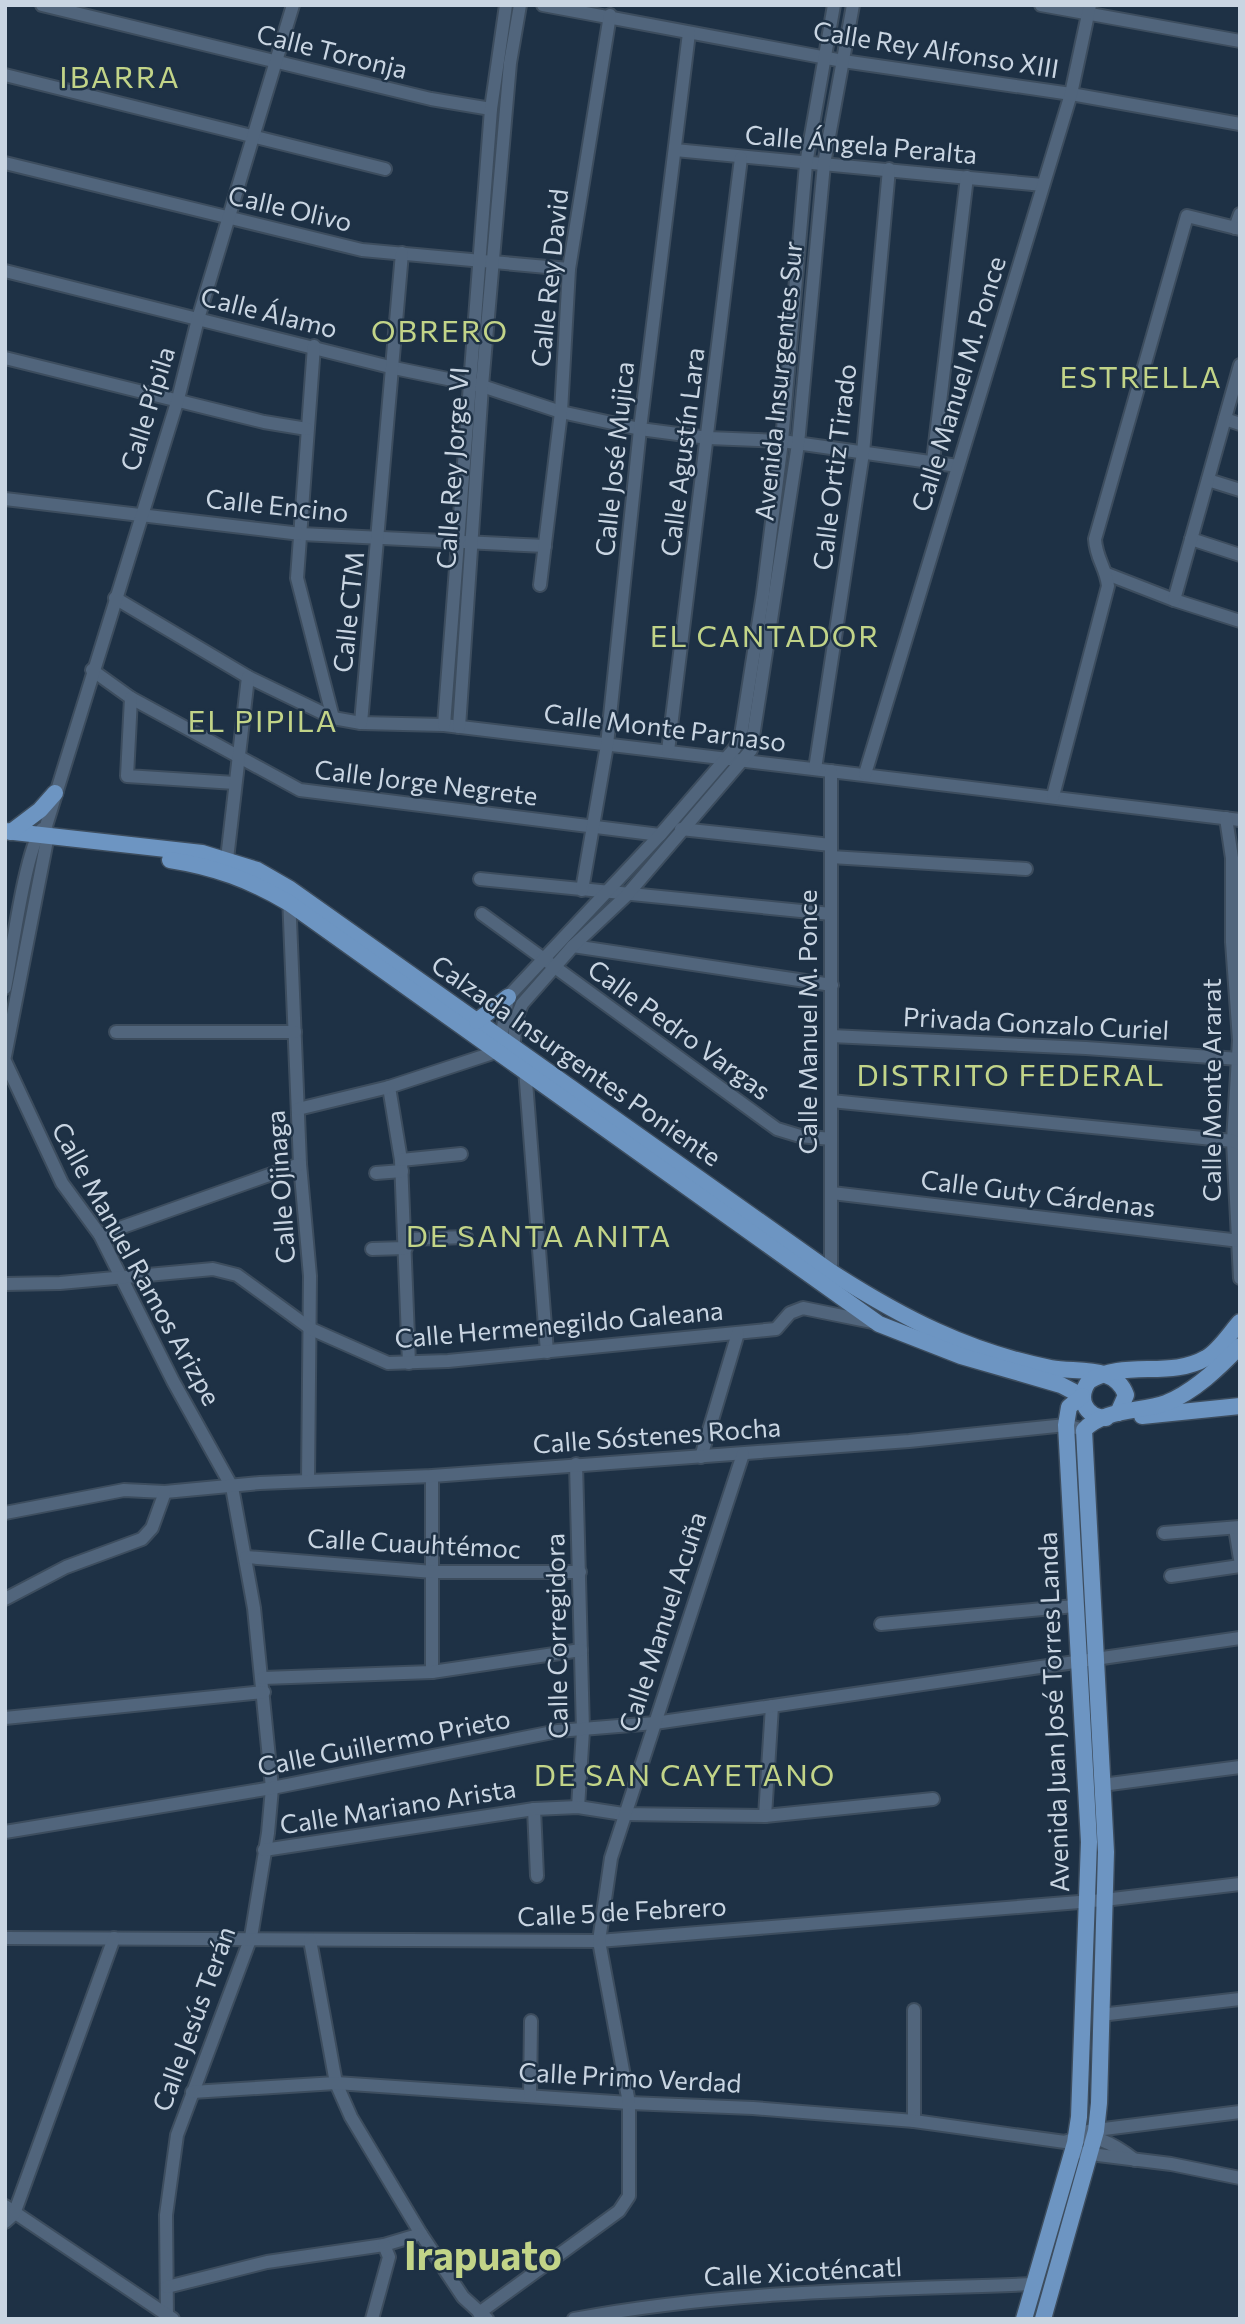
<svg xmlns="http://www.w3.org/2000/svg" width="1245" height="2324" viewBox="0 0 1245 2324" font-family="Commissioner,sans-serif">
  <style>
    .lines { fill: none; stroke-linecap: round; stroke-linejoin: round }
    .minor-casing { stroke: #3d4d5e; stroke-width: 16 }
    .major-casing { stroke: #3d4d5e; stroke-width: 19 }
    .minor { stroke: #51657c; stroke-width: 12 }
    .major { stroke: #6d95c2; stroke-width: 16 }
    .labels { text-anchor: middle; stroke-width: 5; stroke-linejoin: round; paint-order: stroke }
    .street-label { font-size: 26px; fill: #c9d5e2; stroke: #1e3145 }
    .quarter-label { font-size: 30px; letter-spacing: 2px; fill: #c2d488; stroke: #1e3145 }
    .town-label { font-size: 40px; font-weight: bold; fill: #c2d488; stroke: #1e3145 }
  </style>
  <rect width="100%" height="100%" fill="#1e3145"/>
  <g class="lines">
    <!-- minor casing -->
    <g class="minor-casing">
      <g id="minor">
        <path d="M42 5 431 99 491 109"/>
        <path d="M543 5 843 61 1071 94 1240 124"/>
        <path d="M1041 5 1240 41"/>
        <path d="M5 75 385 169"/>
        <path d="M675 150 1043 185"/>
        <path d="M5 163 362 250 569 269"/>
        <path d="M1235 228 1240 214"/>
        <path d="M5 271 394 368 482 386 561 412 640 429 708 438 782 441 958 466"/>
        <path d="M314 346 297 578 333 718"/>
        <path d="M5 358 264 422 307 429"/>
        <path d="M1225 419 1240 424"/>
        <path d="M933 461 967 177"/>
        <path d="M1208 480 1240 490"/>
        <path d="M5 499 301 534 545 546"/>
        <path d="M1191 539 1240 555"/>
        <path d="M1107 574 1174 600 1240 621"/>
        <path d="M540 585 561 412 569 269 610 15"/>
        <path d="M115 598 248 677 333 718 361 723 444 725 1240 820"/>
        <path d="M1174 600 1240 365"/>
        <path d="M92 670 131 698 300 790 660 835"/>
        <path d="M131 698 127 776 235 783"/>
        <path d="M361 723 402 253"/>
        <path d="M444 725 491 109 506 5"/>
        <path d="M459 727 482 386 510 63 520 5"/>
        <path d="M668 751 741 158"/>
        <path d="M815 769 863 453 889 169"/>
        <path d="M865 774 1071 94 1090 5"/>
        <path d="M1053 796 1108 586C1106 567 1096 559 1095 539L1187 216 1240 229"/>
        <path d="M1226 818 1232 858V942L1239 1040 1233 1141 1240 1278"/>
        <path d="M681 829 831 845"/>
        <path d="M831 857 1026 869"/>
        <path d="M227 859 248 677"/>
        <path d="M480 879 831 914"/>
        <path d="M582 890 607 745 640 429 689 33"/>
        <path d="M289 896 300 1164 310 1276 308 1481"/>
        <path d="M482 914 777 1129 800 1136 831 1139"/>
        <path d="M573 946 832 985"/>
        <path d="M5 988C11 958 26 846 42 829"/>
        <path d="M116 1032H295"/>
        <path d="M831 1036 1086 1048 1239 1059"/>
        <path d="M513 1052 516 1019 522 1004 573 946 626 896 751 750 798 444 824 164 853 5"/>
        <path d="M5 1056 48 835 46 826 178 399 198 319 293 5"/>
        <path d="M5 1061 62 1183 100 1235 173 1381 232 1487 254 1608 272 1788 268 1833 251 1937 177 2135 166 2215 167 2319"/>
        <path d="M525 1069 547 1352"/>
        <path d="M389 1087 401 1160 409 1363"/>
        <path d="M831 1101 1233 1141 1239 1144"/>
        <path d="M298 1109 389 1087 499 1051 508 997 660 835 735 748 741 735 763 594 782 441 806 164 834 5"/>
        <path d="M401 1160 461 1154"/>
        <path d="M376 1173 402 1171"/>
        <path d="M832 1193 1240 1241"/>
        <path d="M100 1235 300 1164"/>
        <path d="M406 1239 466 1237"/>
        <path d="M372 1249 406 1248"/>
        <path d="M831 1272V771"/>
        <path d="M5 1284 60 1283 213 1269 237 1275 311 1329 388 1363 448 1361 776 1329 790 1313 803 1308 877 1323"/>
        <path d="M701 1457 738 1333"/>
        <path d="M576 1464 583 1731 578 1807"/>
        <path d="M432 1476V1672"/>
        <path d="M5 1513 124 1490 165 1492 260 1483 432 1476 909 1441 1066 1425 1084 1430"/>
        <path d="M1235 1528 1240 1559"/>
        <path d="M1164 1533 1240 1527"/>
        <path d="M246 1557 433 1572H580"/>
        <path d="M1171 1576 1240 1566"/>
        <path d="M5 1599 66 1567 142 1539 152 1528 165 1492"/>
        <path d="M881 1624 1075 1606"/>
        <path d="M263 1678 432 1672 581 1650"/>
        <path d="M5 1718 264 1692"/>
        <path d="M1102 1785 1240 1767"/>
        <path d="M534 1809 537 1876"/>
        <path d="M765 1816 772 1706"/>
        <path d="M5 1832 272 1788 558 1731 655 1723 1240 1638"/>
        <path d="M264 1850 534 1809 578 1807 623 1814 765 1816 933 1799"/>
        <path d="M5 1938 599 1941 1104 1900 1240 1884"/>
        <path d="M310 1940 336 2083 351 2117 421 2234 463 2297 487 2319"/>
        <path d="M914 2010V2121"/>
        <path d="M1100 2015 1240 1999"/>
        <path d="M192 2092 336 2083 629 2103 753 2108 914 2121 1065 2142C1092 2130 1114 2144 1135 2160"/>
        <path d="M530 2096 531 2021"/>
        <path d="M1088 2131 1240 2112"/>
        <path d="M1082 2153 1171 2164 1240 2178"/>
        <path d="M5 2206 173 2319"/>
        <path d="M5 2222 14 2214 114 1938"/>
        <path d="M167 2287 267 2262 384 2245 421 2234"/>
        <path d="M479 2313 619 2211 629 2196V2103L599 1941 611 1858 743 1454"/>
        <path d="M372 2319 389 2257 384 2245"/>
        <path d="M574 2319C726 2290 881 2290 1035 2284"/>
      </g>
    </g>
    <!-- major casing -->
    <g class="major-casing">
      <g id="major">
        <path d="M5 831 202 853 257 870 290 889 831 1272C901 1317 968 1352 1051 1368 1076 1373 1115 1364 1126 1395L1118 1413"/>
        <path d="M11 832 40 810 55 793"/>
        <path d="M170 860C215 867 250 880 289 903L879 1324 961 1356 1061 1385 1082 1396"/>
        <path d="M477 1021 508 997"/>
        <path d="M1142 1416 1240 1406"/>
        <path d="M1106 1418C1084 1417 1077 1397 1089 1381 1124 1359 1170 1379 1206 1358 1219 1351 1230 1333 1240 1322"/>
        <path d="M1024 2319 1075 2143 1079 2117 1089 1842 1066 1425 1069 1407 1082 1396"/>
        <path d="M1043 2319 1096 2131 1099 2103 1106 1852 1084 1430C1103 1409 1141 1412 1166 1403 1194 1392 1220 1367 1240 1346"/>
      </g>
    </g>
    <!-- minor -->
    <use href="#minor" class="minor"/>
    <!-- major -->
    <use href="#major" class="major"/>
  </g>
  <g class="labels">
    <!-- street labels -->
    <g class="street-label">
      <text transform="translate(936 50) rotate(9)" y="9">Calle Rey Alfonso XIII</text>
      <text transform="translate(332 52) rotate(14)" y="9">Calle Toronja</text>
      <text transform="translate(861 145) rotate(5)" y="9">Calle Ángela Peralta</text>
      <text transform="translate(290 209) rotate(13)" y="9">Calle Olivo</text>
      <text transform="translate(550 278) rotate(-84)" y="9">Calle Rey David</text>
      <text transform="translate(269 313) rotate(14)" y="9">Calle Álamo</text>
      <text transform="translate(779 381) rotate(-84)" y="9">Avenida Insurgentes Sur</text>
      <text transform="translate(959 384) rotate(-73)" y="9">Calle Manuel M. Ponce</text>
      <text transform="translate(148 409) rotate(-73)" y="9">Calle Pípila</text>
      <text transform="translate(683 452) rotate(-83)" y="9">Calle Agustín Lara</text>
      <text transform="translate(615 459) rotate(-84)" y="9">Calle José Mujica</text>
      <text transform="translate(835 467) rotate(-83)" y="9">Calle Ortiz Tirado</text>
      <text transform="translate(453 468) rotate(-86)" y="9">Calle Rey Jorge VI</text>
      <text transform="translate(277 506) rotate(6)" y="9">Calle Encino</text>
      <text transform="translate(349 612) rotate(-84)" y="9">Calle CTM</text>
      <text transform="translate(665 728) rotate(7)" y="9">Calle Monte Parnaso</text>
      <text transform="translate(426 783) rotate(7)" y="9">Calle Jorge Negrete</text>
      <text transform="translate(808 1022) rotate(-90)" y="9">Calle Manuel M. Ponce</text>
      <text transform="translate(1036 1024) rotate(3)" y="9">Privada Gonzalo Curiel</text>
      <text transform="translate(679 1030) rotate(36)" y="9">Calle Pedro Vargas</text>
      <text transform="translate(576 1061) rotate(35)" y="9">Calzada Insurgentes Poniente</text>
      <text transform="translate(1212 1090) rotate(-90)" y="9">Calle Monte Ararat</text>
      <text transform="translate(281 1187) rotate(-94)" y="9">Calle Ojinaga</text>
      <text transform="translate(1038 1194) rotate(7)" y="9">Calle Guty Cárdenas</text>
      <text transform="translate(136 1264) rotate(61)" y="9">Calle Manuel Ramos Arizpe</text>
      <text transform="translate(559 1325) rotate(-5)" y="9">Calle Hermenegildo Galeana</text>
      <text transform="translate(657 1436) rotate(-4)" y="9">Calle Sóstenes Rocha</text>
      <text transform="translate(414 1544) rotate(3)" y="9">Calle Cuauhtémoc</text>
      <text transform="translate(663 1622) rotate(-72)" y="9">Calle Manuel Acuña</text>
      <text transform="translate(557 1636) rotate(-91)" y="9">Calle Corregidora</text>
      <text transform="translate(1054 1712) rotate(-92)" y="9">Avenida Juan José Torres Landa</text>
      <text transform="translate(384 1743) rotate(-11)" y="9">Calle Guillermo Prieto</text>
      <text transform="translate(398 1807) rotate(-9)" y="9">Calle Mariano Arista</text>
      <text transform="translate(622 1912) rotate(-3)" y="9">Calle 5 de Febrero</text>
      <text transform="translate(194 2019) rotate(-70)" y="9">Calle Jesús Terán</text>
      <text transform="translate(630 2078) rotate(3)" y="9">Calle Primo Verdad</text>
      <text transform="translate(803 2272) rotate(-3)" y="9">Calle Xicoténcatl</text>
    </g>
    <!-- quarter labels -->
    <g class="quarter-label">
      <text x="120" y="88">IBARRA</text>
      <text x="440" y="342">OBRERO</text>
      <text x="1141" y="388">ESTRELLA</text>
      <text x="765" y="647">EL CANTADOR</text>
      <text x="263" y="732">EL PIPILA</text>
      <text x="1011" y="1086">DISTRITO FEDERAL</text>
      <text x="539" y="1247">DE SANTA ANITA</text>
      <text x="685" y="1786">DE SAN CAYETANO</text>
    </g>
    <!-- town labels -->
    <g class="town-label">
      <text x="483" y="2270">Irapuato</text>
    </g>
  </g>
  <!-- border -->
  <rect width="1245" height="2324" fill="none" stroke="#c9d5e2" stroke-width="14"/>
</svg>
